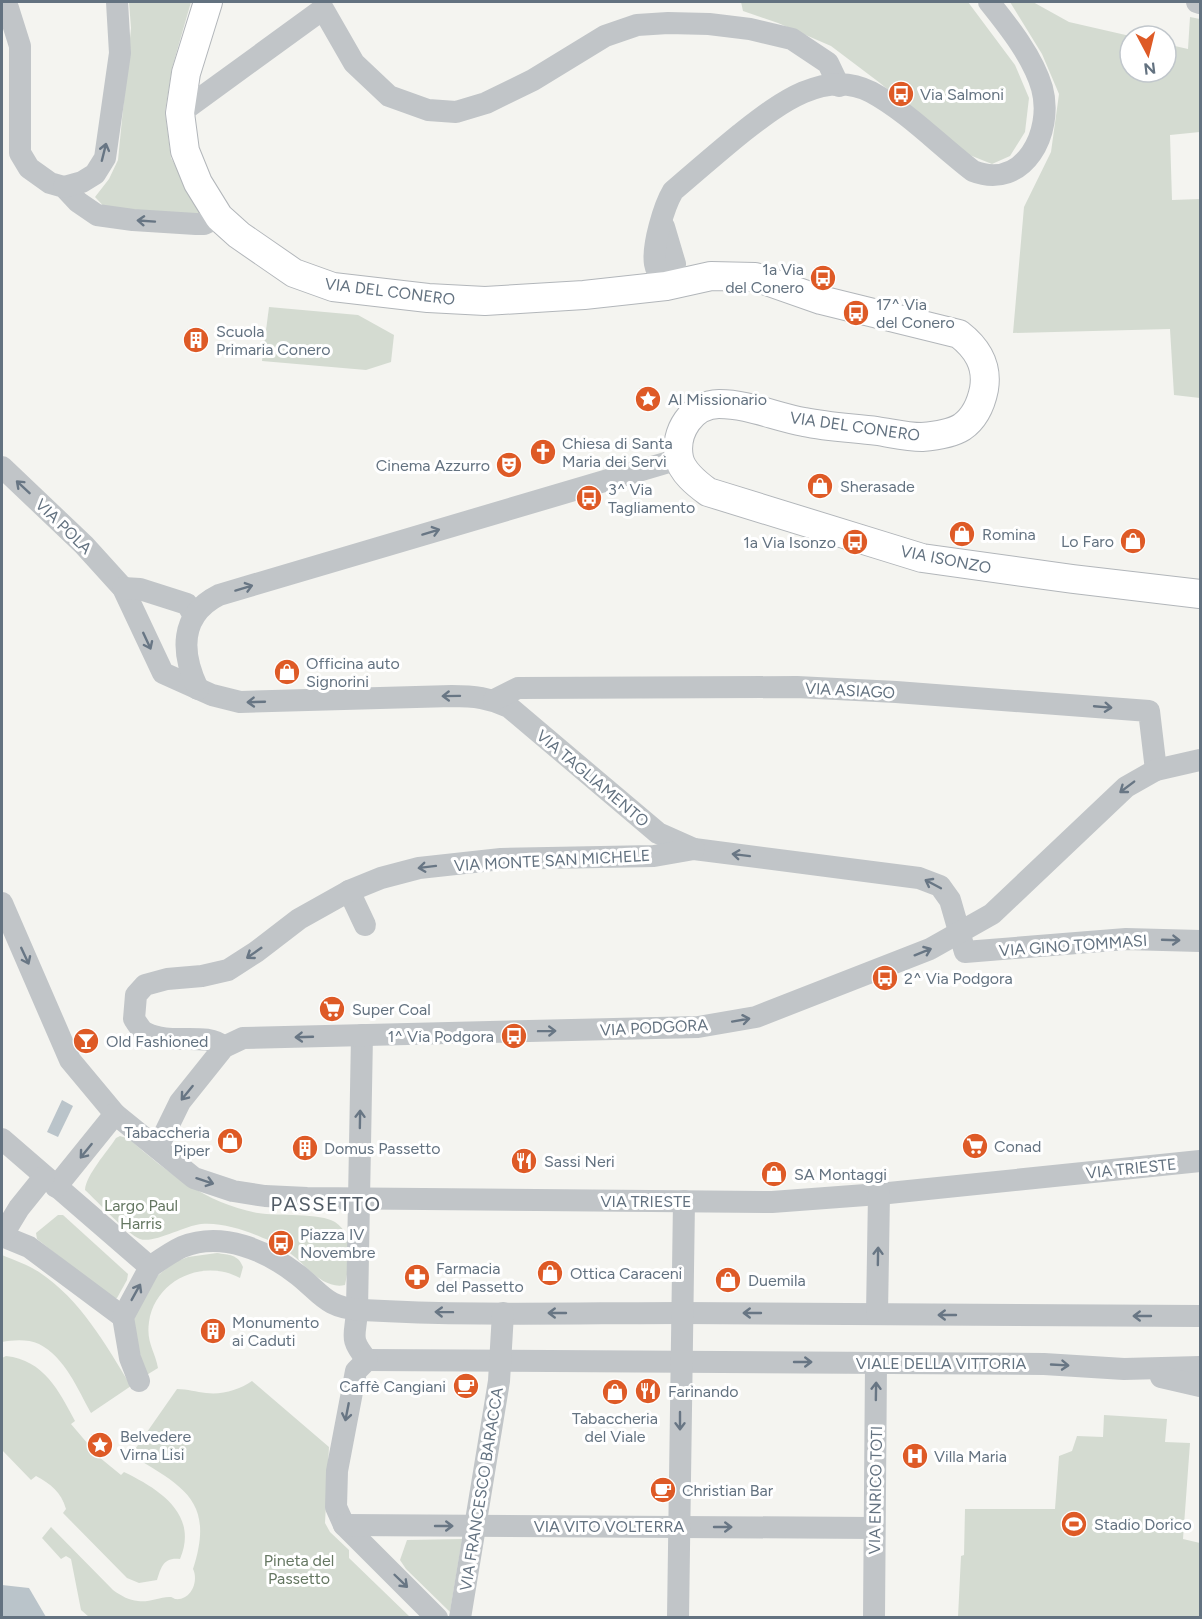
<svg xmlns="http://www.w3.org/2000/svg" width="1202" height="1619" viewBox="0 0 1202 1619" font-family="Figtree,sans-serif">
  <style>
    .green { fill: #d4dbd1 }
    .water { fill: #bac4ca }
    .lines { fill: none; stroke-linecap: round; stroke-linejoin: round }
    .major-casing { stroke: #b2b6ba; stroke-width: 30 }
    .minor { stroke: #c1c5c8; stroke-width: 22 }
    .major { stroke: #fff; stroke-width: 28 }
    .oneway { stroke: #687684 }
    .labels { text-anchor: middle; stroke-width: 6; stroke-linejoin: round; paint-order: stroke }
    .poi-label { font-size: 16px; fill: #637280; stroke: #fff; text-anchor: start }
    .street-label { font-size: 16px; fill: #637280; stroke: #fff }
    .park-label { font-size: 16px; fill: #657762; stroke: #fff }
    .quarter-label { font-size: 20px; letter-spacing: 1.5px; fill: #515b65; stroke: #fff }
  </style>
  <rect width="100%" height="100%" fill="#f4f4f0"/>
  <!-- green -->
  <g class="green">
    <path d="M129 2H191L172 68 165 112 171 158 202 212 195 216 110 213 95 197 109 179 118 160 131 28Z"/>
    <path d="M741 2H968L1015 65 1029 98 1025 132 1010 156 992 164 962 152 880 83 831 46 778 23 743 11Z"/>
    <path d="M1010 2H1033L1069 22 1130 36V72H1166V44L1188 49 1190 17 1200 19V132L1170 135 1172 200 1200 199V398L1174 395 1170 329 1013 333 1024 207 1051 152 1059 94 1042 54Z"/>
    <path d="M269 307 358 315 394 335 391 362 366 370 262 361Z"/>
    <path d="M120 1136 129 1139C167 1172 207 1204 258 1213 277 1216 321 1213 335 1222 356 1236 349 1264 345 1285 323 1290 306 1265 291 1254 284 1248 272 1241 263 1238 245 1230 221 1222 201 1224 184 1226 153 1244 140 1239 127 1234 97 1201 85 1190 86 1175 107 1152 116 1138Z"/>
    <path d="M58 1215H63L128 1274 127 1280 117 1298 113 1299 37 1239 36 1233Z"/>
    <path d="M217 1253C229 1255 238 1254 243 1267L240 1278C203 1258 155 1280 149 1322 146 1343 155 1351 158 1368L145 1376 132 1318 152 1280 175 1262 188 1257Z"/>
    <path d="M2 1255C14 1260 28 1265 39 1272 81 1300 106 1345 131 1386L91 1413C78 1390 65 1357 39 1344 28 1339 13 1340 2 1342Z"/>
    <path d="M6 1356C44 1360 59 1391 75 1421L71 1424 99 1457 121 1475 124 1472C159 1489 199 1514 180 1559 163 1557 161 1568 157 1580L139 1583 127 1578 63 1513 66 1509C61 1492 51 1484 36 1476L31 1480 2 1450V1358Z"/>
    <path d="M252 1381 329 1447 325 1523 330 1532 349 1550V1558L410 1617H89L81 1610 71 1559 66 1556 61 1559 42 1538 51 1527 113 1590C121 1596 129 1600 138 1601 149 1603 161 1596 171 1597 172 1597 173 1598 175 1599 191 1601 199 1581 193 1569 215 1501 184 1487 131 1455L177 1389C188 1389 196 1392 206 1393 222 1395 239 1390 252 1381Z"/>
    <path d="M1104 1415 1167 1419 1165 1442 1190 1443 1183 1539 1200 1543V1617H958L961 1556 964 1555 965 1509H1055L1059 1456 1072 1451 1077 1436 1103 1437Z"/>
    <path d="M462 1539 450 1612 406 1569 400 1560 407 1540Z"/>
  </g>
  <!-- water -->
  <g class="water">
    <path d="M62 1100 73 1106 58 1137 47 1132Z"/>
    <path d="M2 1585 29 1588 46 1617H2Z"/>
  </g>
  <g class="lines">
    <!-- major casing -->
    <g class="major-casing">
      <path id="major" d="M208 2 186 73 180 113 185 151 198 183 219 217 239 235 294 273 333 287 428 298 485 301 584 295 666 286 711 276 755 277 821 300 959 334C977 348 988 365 984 389 981 404 975 418 962 427 951 434 934 436 922 437 907 437 891 433 877 431 853 428 828 427 804 422 776 417 748 404 719 404 692 404 674 432 679 458 682 472 697 484 708 492L922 558 1073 579 1200 594"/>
    </g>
    <!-- minor -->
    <g class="minor">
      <path d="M3 2 8 8 20 46V153L29 168 50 183 64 187 78 202 97 215 133 220 196 224H204L219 217"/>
      <path d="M1197 2 1200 3"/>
      <path d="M180 113 323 9 354 63 389 96 428 110 456 112 486 103 533 80 605 36 637 25 668 23 709 24 750 29 792 39 828 63 839 86"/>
      <path d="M64 187 82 182 95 174 105 158 120 53 117 2"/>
      <path d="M664 227 675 264 666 286"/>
      <path d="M666 286C662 280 656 271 655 264 652 246 664 206 673 191 695 172 717 153 739 135 775 107 823 67 871 92 908 112 939 145 973 171 1024 191 1054 132 1042 88 1033 57 1009 27 989 2"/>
      <path d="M2 467 84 545 123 588 163 673 212 695 240 702 452 696C474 696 490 698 509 707L658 833 694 849 919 878 940 886 950 900 965 952 1126 939 1200 941"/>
      <path d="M123 588 140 589 187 604 193 614"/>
      <path d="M198 689C181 653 179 615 219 595L679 459"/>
      <path d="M494 700 518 688 797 687 896 692 1149 711 1156 770"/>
      <path d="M349 891 365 925"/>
      <path d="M2 903 70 1060 115 1114 194 1178 233 1191 265 1196 307 1198 772 1202 879 1194 1200 1161"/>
      <path d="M362 1035 357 1310C356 1336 348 1337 367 1360"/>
      <path d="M224 1047C206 1031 171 1046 146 1033 141 1031 137 1023 134 1019L136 995 145 985 167 979 202 976 228 970 256 952 299 919 349 891 381 878 419 868 501 859 654 856 694 849"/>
      <path d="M2 1139 150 1267C160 1260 171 1252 182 1247 222 1231 266 1250 298 1275 322 1294 326 1308 362 1310 468 1316 575 1313 681 1313 854 1314 1027 1315 1200 1316"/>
      <path d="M158 1147 180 1102 224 1047 243 1038 698 1027 756 1017 930 949 992 914 1126 787 1156 770 1200 760"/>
      <path d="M56 1187 115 1114"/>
      <path d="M2 1236 29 1247 123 1317"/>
      <path d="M2 1236 19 1208 44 1177"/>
      <path d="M877 1314 879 1194"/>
      <path d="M367 1360 1044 1364 1124 1369 1200 1367"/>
      <path d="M367 1360 356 1371 337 1471 336 1507 344 1525 437 1618"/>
      <path d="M1161 1377 1200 1386"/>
      <path d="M139 1381 130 1358 123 1317 150 1267"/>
      <path d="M344 1525 874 1528"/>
      <path d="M460 1618 499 1381 503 1313"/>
      <path d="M678 1618 684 1201"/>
      <path d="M874 1618 876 1363"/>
    </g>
    <!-- major -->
    <use href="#major" class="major"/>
  </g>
  <!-- one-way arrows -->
  <defs><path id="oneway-shaft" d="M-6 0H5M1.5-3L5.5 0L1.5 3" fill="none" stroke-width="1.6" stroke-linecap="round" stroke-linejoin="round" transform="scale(1.5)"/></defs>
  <g class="oneway">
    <use href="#oneway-shaft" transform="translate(104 152) rotate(-76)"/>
    <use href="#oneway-shaft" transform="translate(146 221) rotate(-176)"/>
    <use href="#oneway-shaft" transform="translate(23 487) rotate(-137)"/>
    <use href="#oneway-shaft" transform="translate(431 532) rotate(-17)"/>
    <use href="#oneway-shaft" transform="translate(244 588) rotate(-17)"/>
    <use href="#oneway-shaft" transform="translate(147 641) rotate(65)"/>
    <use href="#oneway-shaft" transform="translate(451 696) rotate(179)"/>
    <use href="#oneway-shaft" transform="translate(256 702) rotate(178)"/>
    <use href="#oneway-shaft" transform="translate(1103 707) rotate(5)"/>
    <use href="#oneway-shaft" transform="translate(1127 787) rotate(143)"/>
    <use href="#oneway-shaft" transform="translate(741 855) rotate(-173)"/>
    <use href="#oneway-shaft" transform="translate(427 867) rotate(173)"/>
    <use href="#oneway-shaft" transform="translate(933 884) rotate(-152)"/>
    <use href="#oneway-shaft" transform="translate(1171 940) rotate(2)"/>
    <use href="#oneway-shaft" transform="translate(923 952) rotate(-22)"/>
    <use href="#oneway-shaft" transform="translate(254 953) rotate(145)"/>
    <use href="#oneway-shaft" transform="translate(25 956) rotate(65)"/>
    <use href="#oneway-shaft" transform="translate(741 1020) rotate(-10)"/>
    <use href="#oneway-shaft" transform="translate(547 1031) rotate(-1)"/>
    <use href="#oneway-shaft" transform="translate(304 1037) rotate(178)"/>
    <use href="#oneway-shaft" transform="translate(187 1093) rotate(129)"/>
    <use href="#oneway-shaft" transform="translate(360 1119) rotate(-89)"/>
    <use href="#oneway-shaft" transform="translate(86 1151) rotate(129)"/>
    <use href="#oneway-shaft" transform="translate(205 1181) rotate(18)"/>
    <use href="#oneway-shaft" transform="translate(878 1256) rotate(-89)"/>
    <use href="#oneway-shaft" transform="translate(136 1292) rotate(-61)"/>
    <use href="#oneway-shaft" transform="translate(444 1312) rotate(-179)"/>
    <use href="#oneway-shaft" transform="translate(557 1313) rotate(-180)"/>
    <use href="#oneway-shaft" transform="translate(752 1313) rotate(-180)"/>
    <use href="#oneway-shaft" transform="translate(947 1315) rotate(-180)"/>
    <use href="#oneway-shaft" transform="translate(1142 1316) rotate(-180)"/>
    <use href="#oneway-shaft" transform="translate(803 1362)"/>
    <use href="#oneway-shaft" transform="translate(1060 1365) rotate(3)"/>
    <use href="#oneway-shaft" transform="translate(876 1391) rotate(-89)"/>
    <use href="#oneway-shaft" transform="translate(347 1412) rotate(101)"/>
    <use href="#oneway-shaft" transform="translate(680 1421) rotate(90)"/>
    <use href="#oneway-shaft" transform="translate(444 1526)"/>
    <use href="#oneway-shaft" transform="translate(723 1527)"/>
    <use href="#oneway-shaft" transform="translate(401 1581) rotate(44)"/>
  </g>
  <!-- icons -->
  <defs>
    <g id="bus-disc" transform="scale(1.35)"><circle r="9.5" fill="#de5a26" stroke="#fff"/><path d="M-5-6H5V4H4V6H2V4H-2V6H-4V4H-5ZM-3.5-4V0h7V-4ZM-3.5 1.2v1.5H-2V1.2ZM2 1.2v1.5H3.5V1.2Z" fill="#fff"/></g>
    <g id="building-disc" transform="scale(1.35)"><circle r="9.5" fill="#de5a26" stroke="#fff"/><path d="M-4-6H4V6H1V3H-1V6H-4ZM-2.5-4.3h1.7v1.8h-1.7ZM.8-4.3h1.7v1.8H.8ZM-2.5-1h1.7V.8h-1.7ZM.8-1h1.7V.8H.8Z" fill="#fff"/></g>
    <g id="sight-disc" transform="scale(1.35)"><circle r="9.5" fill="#de5a26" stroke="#fff"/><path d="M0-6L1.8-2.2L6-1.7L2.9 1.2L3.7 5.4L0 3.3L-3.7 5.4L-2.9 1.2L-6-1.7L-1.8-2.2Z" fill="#fff"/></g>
    <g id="church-disc" transform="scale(1.35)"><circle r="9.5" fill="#de5a26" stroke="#fff"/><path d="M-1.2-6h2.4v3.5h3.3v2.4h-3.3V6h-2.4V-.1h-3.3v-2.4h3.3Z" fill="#fff"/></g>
    <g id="theatre-disc" transform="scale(1.35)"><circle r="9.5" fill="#de5a26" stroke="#fff"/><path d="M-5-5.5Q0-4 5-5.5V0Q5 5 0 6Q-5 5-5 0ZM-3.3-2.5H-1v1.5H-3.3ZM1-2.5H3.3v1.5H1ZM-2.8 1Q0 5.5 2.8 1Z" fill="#fff"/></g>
    <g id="shop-disc" transform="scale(1.35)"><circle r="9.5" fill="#de5a26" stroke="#fff"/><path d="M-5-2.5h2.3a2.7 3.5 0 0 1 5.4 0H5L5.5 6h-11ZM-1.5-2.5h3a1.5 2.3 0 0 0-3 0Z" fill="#fff"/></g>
    <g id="supermarket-disc" transform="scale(1.35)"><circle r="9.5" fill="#de5a26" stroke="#fff"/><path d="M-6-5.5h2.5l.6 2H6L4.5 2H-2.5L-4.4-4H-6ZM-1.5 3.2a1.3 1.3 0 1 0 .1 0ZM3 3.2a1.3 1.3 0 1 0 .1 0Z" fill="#fff"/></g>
    <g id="bar-disc" transform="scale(1.35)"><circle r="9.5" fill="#de5a26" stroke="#fff"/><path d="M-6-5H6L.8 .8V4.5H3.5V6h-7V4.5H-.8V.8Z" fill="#fff"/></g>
    <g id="restaurant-disc" transform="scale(1.35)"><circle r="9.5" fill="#de5a26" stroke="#fff"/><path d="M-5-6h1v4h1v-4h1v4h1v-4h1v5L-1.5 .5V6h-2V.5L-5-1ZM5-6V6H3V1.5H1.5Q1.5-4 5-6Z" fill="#fff"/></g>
    <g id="pharmacy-disc" transform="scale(1.35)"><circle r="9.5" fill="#de5a26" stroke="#fff"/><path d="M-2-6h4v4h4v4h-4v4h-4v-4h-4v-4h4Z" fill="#fff"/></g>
    <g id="cafe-disc" transform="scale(1.35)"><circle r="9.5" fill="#de5a26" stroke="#fff"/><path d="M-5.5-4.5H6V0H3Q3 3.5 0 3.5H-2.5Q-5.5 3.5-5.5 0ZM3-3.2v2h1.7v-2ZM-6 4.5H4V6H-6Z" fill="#fff"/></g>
    <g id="hospital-disc" transform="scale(1.35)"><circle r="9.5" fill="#de5a26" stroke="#fff"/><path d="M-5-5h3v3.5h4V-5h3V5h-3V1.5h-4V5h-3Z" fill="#fff"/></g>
    <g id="stadium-disc" transform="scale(1.35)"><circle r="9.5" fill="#de5a26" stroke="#fff"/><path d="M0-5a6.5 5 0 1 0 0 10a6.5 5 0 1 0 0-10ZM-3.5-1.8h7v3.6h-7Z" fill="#fff"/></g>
  </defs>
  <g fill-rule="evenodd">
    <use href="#bus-disc" x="901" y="94"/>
    <use href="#bus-disc" x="823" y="278"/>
    <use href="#bus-disc" x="856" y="313"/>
    <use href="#building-disc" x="196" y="340"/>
    <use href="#sight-disc" x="648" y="399"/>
    <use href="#church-disc" x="543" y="452"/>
    <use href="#theatre-disc" x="509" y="465"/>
    <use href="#shop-disc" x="820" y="486"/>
    <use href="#bus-disc" x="589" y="498"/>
    <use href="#shop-disc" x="962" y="534"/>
    <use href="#shop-disc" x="1133" y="541"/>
    <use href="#bus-disc" x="855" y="542"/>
    <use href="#shop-disc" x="287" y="672"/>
    <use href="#bus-disc" x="885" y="978"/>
    <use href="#supermarket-disc" x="332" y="1009"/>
    <use href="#bus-disc" x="514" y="1036"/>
    <use href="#bar-disc" x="86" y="1041"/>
    <use href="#shop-disc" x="230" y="1141"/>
    <use href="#supermarket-disc" x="975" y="1146"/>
    <use href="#building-disc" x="305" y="1148"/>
    <use href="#restaurant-disc" x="524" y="1161"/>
    <use href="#shop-disc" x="774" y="1174"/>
    <use href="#bus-disc" x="281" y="1243"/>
    <use href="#shop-disc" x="550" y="1273"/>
    <use href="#pharmacy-disc" x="417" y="1277"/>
    <use href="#shop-disc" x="728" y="1280"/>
    <use href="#building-disc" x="213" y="1331"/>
    <use href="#cafe-disc" x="466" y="1386"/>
    <use href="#restaurant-disc" x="648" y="1391"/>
    <use href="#shop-disc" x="615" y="1392"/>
    <use href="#sight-disc" x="100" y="1445"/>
    <use href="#hospital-disc" x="915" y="1456"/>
    <use href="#cafe-disc" x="663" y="1490"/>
    <use href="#stadium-disc" x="1074" y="1524"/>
  </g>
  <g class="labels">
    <!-- poi labels -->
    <g class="poi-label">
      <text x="920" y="100">Via Salmoni</text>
      <text x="804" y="275" text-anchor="end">1a Via<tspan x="804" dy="18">del Conero</tspan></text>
      <text x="876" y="310">17^ Via<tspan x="876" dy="18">del Conero</tspan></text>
      <text x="216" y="337">Scuola<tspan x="216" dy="18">Primaria Conero</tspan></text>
      <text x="668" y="405">Al Missionario</text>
      <text x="562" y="449">Chiesa di Santa<tspan x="562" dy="18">Maria dei Servi</tspan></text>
      <text x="490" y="471" text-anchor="end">Cinema Azzurro</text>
      <text x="840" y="492">Sherasade</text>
      <text x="608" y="495">3^ Via<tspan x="608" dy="18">Tagliamento</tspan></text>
      <text x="982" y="540">Romina</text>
      <text x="1114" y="547" text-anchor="end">Lo Faro</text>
      <text x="836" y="548" text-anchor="end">1a Via Isonzo</text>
      <text x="306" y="669">Officina auto<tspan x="306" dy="18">Signorini</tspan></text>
      <text x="904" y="984">2^ Via Podgora</text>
      <text x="352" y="1015">Super Coal</text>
      <text x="494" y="1042" text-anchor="end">1^ Via Podgora</text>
      <text x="106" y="1047">Old Fashioned</text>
      <text x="210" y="1138" text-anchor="end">Tabaccheria<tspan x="210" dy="18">Piper</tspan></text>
      <text x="994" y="1152">Conad</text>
      <text x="324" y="1154">Domus Passetto</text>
      <text x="544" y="1167">Sassi Neri</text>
      <text x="794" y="1180">SA Montaggi</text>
      <text x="300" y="1240">Piazza IV<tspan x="300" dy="18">Novembre</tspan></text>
      <text x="436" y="1274">Farmacia<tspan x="436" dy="18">del Passetto</tspan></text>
      <text x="570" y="1279">Ottica Caraceni</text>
      <text x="748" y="1286">Duemila</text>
      <text x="232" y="1328">Monumento<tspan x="232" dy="18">ai Caduti</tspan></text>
      <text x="446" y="1392" text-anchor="end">Caffè Cangiani</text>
      <text x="668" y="1397">Farinando</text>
      <text x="615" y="1424" text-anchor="middle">Tabaccheria<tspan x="615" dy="18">del Viale</tspan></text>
      <text x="120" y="1442">Belvedere<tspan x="120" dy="18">Virna Lisi</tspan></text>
      <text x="934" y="1462">Villa Maria</text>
      <text x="682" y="1496">Christian Bar</text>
      <text x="1094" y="1530">Stadio Dorico</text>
    </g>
    <!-- street labels -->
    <g class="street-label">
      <text transform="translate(390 291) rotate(7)" y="6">VIA DEL CONERO</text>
      <text transform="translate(855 426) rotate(8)" y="6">VIA DEL CONERO</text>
      <text transform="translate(64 526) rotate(44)" y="6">VIA POLA</text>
      <text transform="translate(946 559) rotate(11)" y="6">VIA ISONZO</text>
      <text transform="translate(850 690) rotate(3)" y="6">VIA ASIAGO</text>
      <text transform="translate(593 778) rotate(40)" y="6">VIA TAGLIAMENTO</text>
      <text transform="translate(552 860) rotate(-3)" y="6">VIA MONTE SAN MICHELE</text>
      <text transform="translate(1073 945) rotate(-4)" y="6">VIA GINO TOMMASI</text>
      <text transform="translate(654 1027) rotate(-3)" y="6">VIA PODGORA</text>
      <text transform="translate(1131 1168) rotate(-6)" y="6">VIA TRIESTE</text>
      <text x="646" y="1207">VIA TRIESTE</text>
      <text x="941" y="1369">VIALE DELLA VITTORIA</text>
      <text transform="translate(481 1489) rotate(-81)" y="6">VIA FRANCESCO BARACCA</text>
      <text transform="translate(875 1490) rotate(-89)" y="6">VIA ENRICO TOTI</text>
      <text x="609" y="1532">VIA VITO VOLTERRA</text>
    </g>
    <!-- park labels -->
    <g class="park-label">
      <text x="141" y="1211">Largo Paul<tspan x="141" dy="18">Harris</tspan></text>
      <text x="299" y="1566">Pineta del<tspan x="299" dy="18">Passetto</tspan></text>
    </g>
    <!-- quarter labels -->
    <g class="quarter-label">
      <text x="326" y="1211">PASSETTO</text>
    </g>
  </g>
  <!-- border -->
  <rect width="1202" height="1619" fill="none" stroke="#637280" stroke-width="6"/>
  <!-- north arrow -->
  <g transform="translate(1148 54) rotate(173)"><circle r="28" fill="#ffffff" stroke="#c1c7cc" stroke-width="1.5"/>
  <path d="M0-4.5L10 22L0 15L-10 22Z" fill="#de5a26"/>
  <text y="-9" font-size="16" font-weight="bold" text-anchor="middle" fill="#637280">N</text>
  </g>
</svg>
